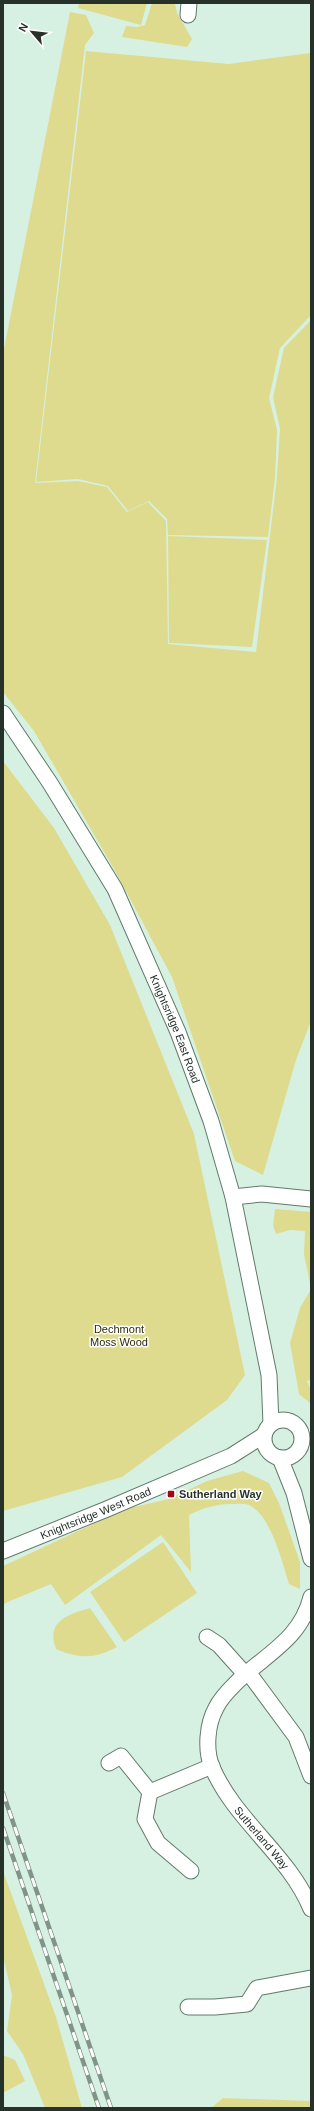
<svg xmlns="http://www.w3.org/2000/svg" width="314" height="2111" viewBox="0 0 314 2111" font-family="Helvetica,sans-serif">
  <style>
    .green { fill: #dedb8f }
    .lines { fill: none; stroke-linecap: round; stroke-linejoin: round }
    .minor-casing { stroke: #617a6b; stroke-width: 17 }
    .minor { stroke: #fff; stroke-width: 15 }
    .rail-casing { stroke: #819488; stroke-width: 4.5 }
    .rail { stroke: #fff; stroke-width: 3; stroke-dasharray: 9; stroke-linecap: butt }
    .poi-dot { fill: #a20713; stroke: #fff; stroke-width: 1.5 }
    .labels { text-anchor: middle; stroke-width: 3; stroke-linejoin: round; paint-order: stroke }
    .street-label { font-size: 11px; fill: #26312a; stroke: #fff }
    .park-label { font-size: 11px; fill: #2d2b07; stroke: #fff }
    .poi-label { font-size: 11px; font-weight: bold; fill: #26312a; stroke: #fff; text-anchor: start }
  </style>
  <rect width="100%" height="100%" fill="#d6f1e1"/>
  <!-- green -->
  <g class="green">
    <path d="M79 3H147L141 25 78 8Z"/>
    <path d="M152 3H175L177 13 192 39 187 47 122 37 126 26 137 27 145 25Z"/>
    <path d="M70 12 86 15 94 33 85 45 35 483 78 481 107 487 127 512 148 502 166 521 168 644 256 652 277 477 280 429 273 397 284 348 311 320V1021L296 1060 263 1175 235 1161 172 977 114 869 34 731 3 692V354Z"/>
    <path d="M86 51 229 64 310 53 311 315 280 348 269 398 277 430 275 478 268 537 168 535 167 519 149 501 128 511 108 486 78 479 36 482Z"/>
    <path d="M168 536 267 540 252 647 169 643Z"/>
    <path d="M3 761 54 828 110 925 194 1134 245 1375 227 1400 122 1477 3 1511Z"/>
    <path d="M275 1209 311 1212V1380L307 1381 311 1390V1404L299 1394 290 1343 300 1308 311 1289 304 1254 305 1231 290 1230 276 1234 273 1226Z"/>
    <path d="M243 1471 269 1483 279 1503 300 1562V1589L289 1584C282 1562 271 1515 249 1505 244 1503 236 1504 231 1504 215 1504 203 1508 189 1515L191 1572 161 1535 65 1605 51 1584 3 1604V1566L125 1509 169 1499 207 1481Z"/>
    <path d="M163 1542 197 1593 124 1642 90 1592Z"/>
    <path d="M90 1608 117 1647C94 1659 81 1659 56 1649 45 1620 70 1614 90 1608Z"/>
    <path d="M3 1871 56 2017 82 2108H45L23 2054 7 2031 12 1995 3 1956Z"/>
    <path d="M3 2055 15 2060 25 2081 3 2093Z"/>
    <path d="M223 2098 311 2101V2108H211Z"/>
  </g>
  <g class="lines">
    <!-- minor casing -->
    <g class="minor-casing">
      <g id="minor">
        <path d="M188 15 189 3"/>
        <path id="s1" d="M3 713 50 783 115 889 178 1032 211 1121 233 1197 269 1375 271 1424"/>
        <path d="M233 1197 262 1194 311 1199"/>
        <circle cx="283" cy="1439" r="19"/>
        <path d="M280 1458 294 1493 311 1559"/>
        <path id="s2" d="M3 1551 107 1509 231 1456 264 1435"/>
        <path id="s3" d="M311 1597C301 1638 268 1653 239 1680 231 1688 221 1697 216 1708 207 1724 205 1750 212 1767 235 1821 289 1855 311 1909"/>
        <path d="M207 1637 219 1645 245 1674"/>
        <path d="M248 1672 296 1737 311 1776"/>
        <path d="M109 1763 121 1756 150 1792 145 1819 158 1843 191 1871"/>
        <path d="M150 1792 212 1766"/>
        <path d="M188 2007H215L247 2004 257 1988 311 1978"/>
      </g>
    </g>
    <!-- minor -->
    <use href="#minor" class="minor"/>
    <!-- rail casing -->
    <g class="rail-casing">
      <g id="rail">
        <path d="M3 1793 111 2108"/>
        <path d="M3 1828 99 2108"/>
      </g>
    </g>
    <!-- rail -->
    <use href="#rail" class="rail"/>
  </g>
  <!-- markers -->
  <rect class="poi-dot" x="167" y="1490" width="8" height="8" rx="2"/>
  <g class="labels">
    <!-- street labels -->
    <g class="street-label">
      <text dy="4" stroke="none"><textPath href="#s1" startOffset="361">Knightsridge East Road</textPath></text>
      <text dy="4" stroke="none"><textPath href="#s2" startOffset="100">Knightsridge West Road</textPath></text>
      <text dy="4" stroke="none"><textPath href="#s3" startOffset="296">Sutherland Way</textPath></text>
    </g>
    <!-- park labels -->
    <g class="park-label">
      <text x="119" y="1333">Dechmont<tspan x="119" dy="13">Moss Wood</tspan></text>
    </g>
    <!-- poi labels -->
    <g class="poi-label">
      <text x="179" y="1498">Sutherland Way</text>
    </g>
  </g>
  <!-- border -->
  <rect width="314" height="2111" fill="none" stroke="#26312a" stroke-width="8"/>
  <!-- north arrow -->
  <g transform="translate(32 32) rotate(298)" stroke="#ffffff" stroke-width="3" paint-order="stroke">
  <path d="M0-3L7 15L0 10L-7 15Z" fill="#26312a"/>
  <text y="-6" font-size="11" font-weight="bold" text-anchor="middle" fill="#26312a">N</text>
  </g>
</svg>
